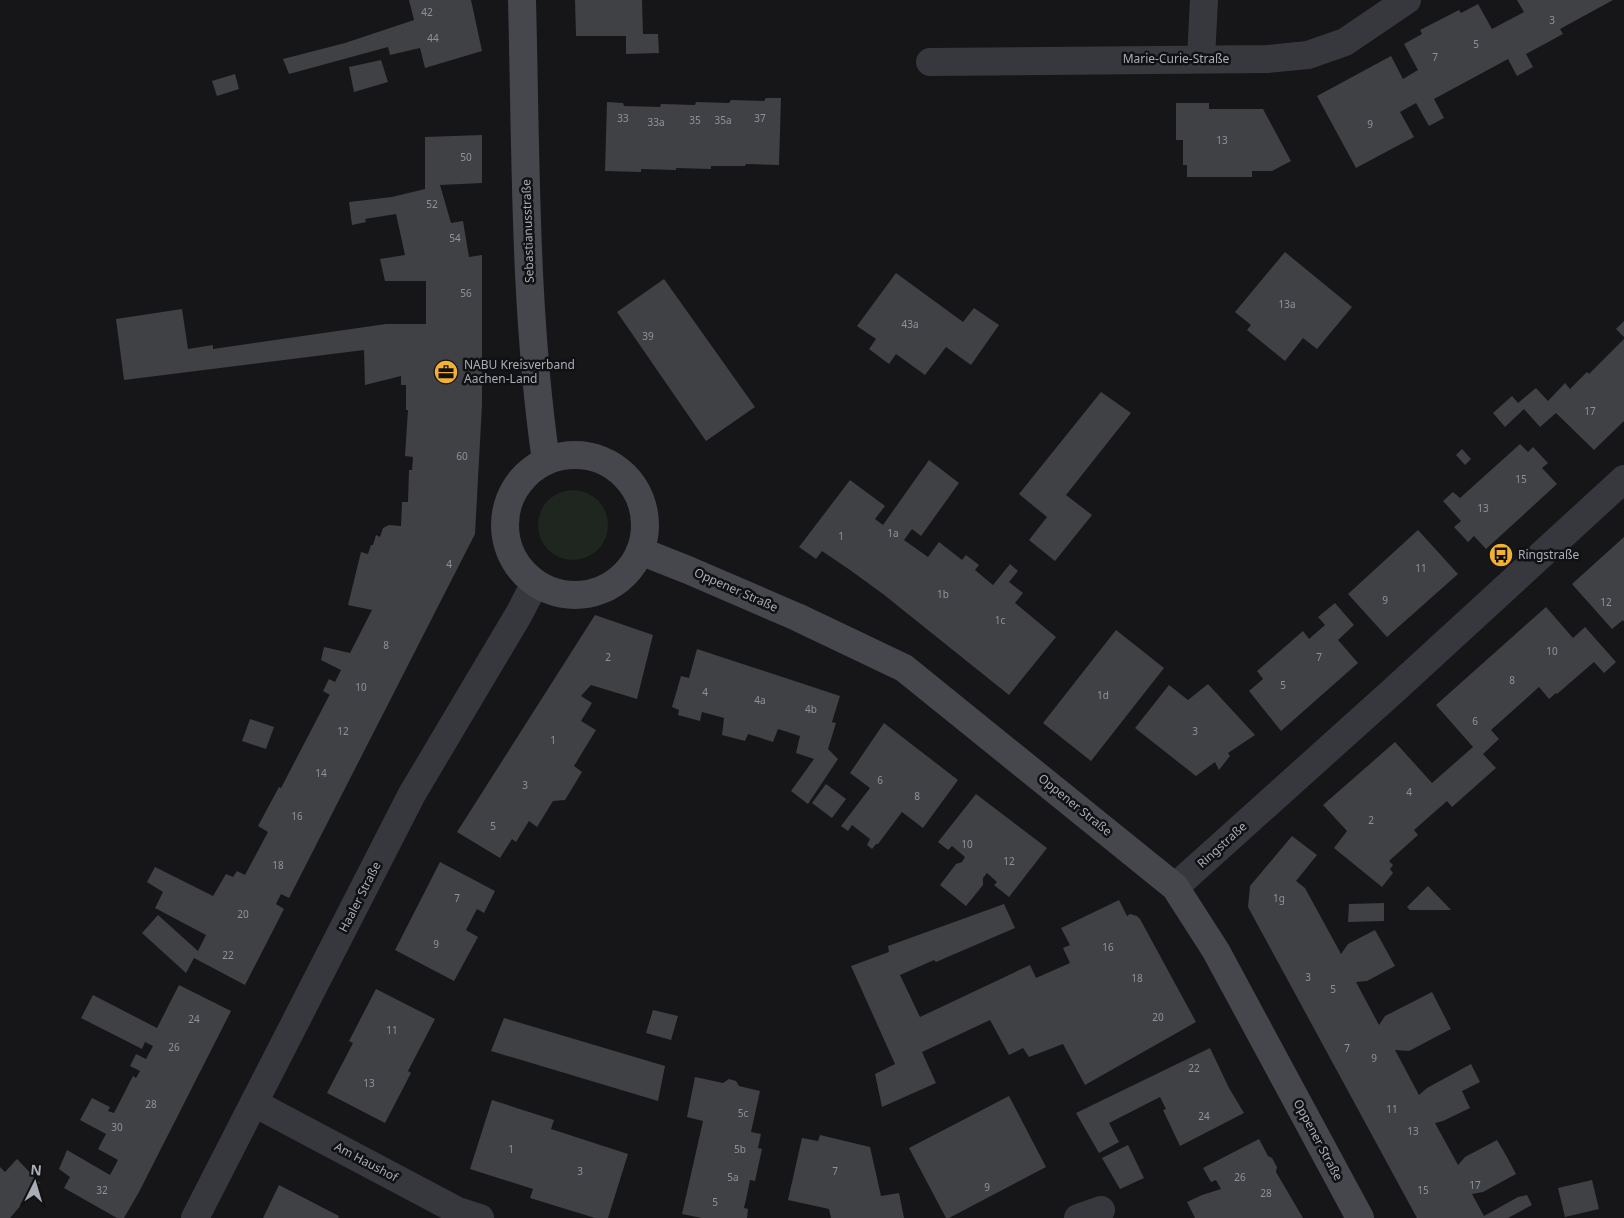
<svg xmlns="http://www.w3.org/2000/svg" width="1624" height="1218" viewBox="0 0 1624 1218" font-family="'Noto Sans',sans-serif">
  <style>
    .green { fill: #1e261f }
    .building { fill: #404145 }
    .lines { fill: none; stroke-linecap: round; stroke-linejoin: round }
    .street { stroke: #37383d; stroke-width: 28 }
    .secondary { stroke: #45474d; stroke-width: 28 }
    .labels { text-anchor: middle; stroke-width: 5; stroke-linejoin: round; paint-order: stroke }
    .number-label { font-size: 10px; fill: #8e929b }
    .street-label { font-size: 12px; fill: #a8adb8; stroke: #111113 }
    .poi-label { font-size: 12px; fill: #a8adb8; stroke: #111113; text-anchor: start }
  </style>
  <rect width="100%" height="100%" fill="#161618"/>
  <!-- green -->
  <circle class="green" cx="573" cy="525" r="35"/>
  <!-- building -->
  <g class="building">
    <path d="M409 0H471L482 51 425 68 420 48 390 55 388 47 289 74 283 59 345 43 414 20Z"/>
    <path d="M575 0H642L643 34H658L659 53 626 54V36H576Z"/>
    <path d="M1517 0H1613L1560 29 1563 34 1526 54 1533 67 1517 76 1508 59 1434 99 1444 118 1429 126 1416 103 1400 112 1414 137 1356 168 1317 96 1391 56 1403 79 1418 70 1404 44 1422 34 1420 30 1459 10 1461 13 1478 4 1492 29 1524 12Z"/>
    <path d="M381 60 388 82 354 92 349 67Z"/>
    <path d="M235 74 239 89 217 96 212 81Z"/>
    <path d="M766 98H781L779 165 746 164 745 166H711V169L676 168V170L641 169V172L605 171 607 102 623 103 624 106 660 107 661 104 695 105 696 102 729 103 731 100 764 101Z"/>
    <path d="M1176 103H1209V109H1263L1291 161 1272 171H1252V177H1187V165H1183V140H1176Z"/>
    <path d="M482 135V183L440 185 451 223 463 221 469 257 482 255V405L475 534 289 898 281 894 276 904 284 909 245 985 194 958 186 973 142 933 158 915 198 951 206 935 155 908 163 892 147 882 155 867 213 896 226 874 233 877 237 871 245 875 268 832 258 826 279 787 281 788 329 696 330 695 323 691 329 679 335 682 341 670 321 660 324 647 350 653 372 610 348 605 361 552 368 554 371 545H373L376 535 380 537 383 528 389 525 401 526 402 502H408L409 470H412L413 457 405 456 408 410H406V385H401V376L365 385 364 350 124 380 116 319 182 309 188 349 213 345V349L386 324H426V281H385L380 259 405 255 396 214 365 219 366 222 352 225 349 202 392 197 425 189V137Z"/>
    <path d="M1285 252 1352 307 1317 349 1303 338 1285 361 1247 330 1251 325 1235 312Z"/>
    <path d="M896 273 963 322 974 308 999 325 971 365 946 347 925 375 896 354 889 364 869 349 876 339 857 326Z"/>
    <path d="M664 279 755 407 706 441 617 312Z"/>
    <path d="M1624 321V337L1616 329Z"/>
    <path d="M1624 339V421L1594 450 1556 413 1540 427 1524 409 1505 427 1493 413 1512 396 1518 403 1536 388 1548 401 1565 383 1570 389 1587 372 1589 374Z"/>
    <path d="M1101 392 1131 413 1066 495 1092 515 1055 561 1029 540 1047 517 1019 494Z"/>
    <path d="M1520 444 1528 452 1533 447 1548 463 1542 468 1557 484 1486 549 1474 536 1468 542 1454 527 1461 521 1443 501 1453 492 1460 498Z"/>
    <path d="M1462 449 1471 459 1465 465 1456 455Z"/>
    <path d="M929 460 959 483 921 536 912 529 904 540 928 557 939 542 962 560 966 555 979 565 975 570 993 585 1010 564 1018 571 1009 582 1023 593 1015 603 1056 637 1009 695 883 594 850 570 822 551 816 559 799 547 850 480 885 506 875 519 883 525Z"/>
    <path d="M1418 530 1458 574 1387 637 1348 594Z"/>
    <path d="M1624 537V622L1623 620 1612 629 1572 584Z"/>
    <path d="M1335 603 1354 625 1338 640 1358 663 1281 731 1249 691 1263 679 1257 671 1303 631 1309 639 1325 625 1318 617Z"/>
    <path d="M1546 607 1573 638 1585 627 1616 662 1604 673 1594 662 1557 694 1556 693 1549 699 1539 687 1491 730 1499 739 1483 754 1496 768 1452 807 1447 801 1414 830 1418 835 1389 861 1393 865 1390 869 1393 873 1382 887 1334 848 1347 831 1323 805 1395 742 1432 783 1473 747 1436 705Z"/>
    <path d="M595 615 653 635 637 699 591 685 581 696 592 703 581 721 596 730 574 766 582 772 565 800 553 801 537 827 529 821 516 842 512 839 500 858 457 832Z"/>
    <path d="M1116 630 1164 668 1091 761 1043 723Z"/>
    <path d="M697 649 840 696 832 722 836 723 828 749 838 759 808 804 791 791 814 759 796 753 800 736 778 729 773 742 748 734 745 741 722 735 724 718 702 712 700 721 678 715 679 710 672 707 681 676 689 678Z"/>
    <path d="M1208 684 1255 735 1228 753 1230 756 1219 770 1215 762 1196 776 1135 728 1169 685 1188 700Z"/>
    <path d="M250 719 274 727 266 749 242 741Z"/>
    <path d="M884 723 958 780 923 828 902 812 878 844H876L872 849 867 845 870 839 852 825 848 831 841 826 870 788 850 773Z"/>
    <path d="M826 784 846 799 832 818 812 803Z"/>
    <path d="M976 794 1047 848 1009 897 994 885 997 882 987 873 983 878V885L966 906 940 885 956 864 962 862 965 857 952 846 948 850 938 842Z"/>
    <path d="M1292 836 1317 855 1296 881 1305 888 1341 954 1348 944 1375 930 1395 966 1367 981 1356 982 1379 1025 1385 1016 1432 992 1451 1029 1409 1051 1395 1050 1419 1095 1427 1088 1471 1064 1480 1082 1462 1091 1470 1108 1443 1121 1435 1123 1458 1165 1465 1157 1497 1140 1507 1157 1516 1174 1483 1192 1472 1194 1484 1216 1518 1197 1527 1195 1532 1205 1508 1218H1417L1248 907 1250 886Z"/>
    <path d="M440 862 495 891 484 913 477 909 466 930 478 937 454 981 395 950Z"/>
    <path d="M1428 886 1451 910H1410L1407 907Z"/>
    <path d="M1119 900 1127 916 1130 914 1137 916 1140 919 1196 1022 1085 1085 1063 1044 1029 1057 1023 1048 1009 1055 990 1020 922 1052 936 1083 882 1107 875 1074 895 1064 851 966 889 952 888 946 1004 904 1015 928 936 962 934 960 900 975 920 1017 1030 965 1036 978 1070 963 1063 948 1070 945 1061 928Z"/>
    <path d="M1384 903V921L1348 922 1349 904Z"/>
    <path d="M179 985 231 1011 139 1192 124 1218H117L64 1188 70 1177 59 1169 67 1150 110 1175 118 1160 98 1149 106 1134 80 1120 92 1098 110 1107 108 1111 114 1113 133 1076 136 1078 140 1071 130 1066 136 1054 146 1059 153 1046 145 1042 142 1049 81 1018 93 995 157 1028Z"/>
    <path d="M376 989 435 1019 408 1071 411 1073 385 1123 327 1093 353 1043 349 1041Z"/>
    <path d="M653 1010 678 1016 671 1040 646 1033Z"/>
    <path d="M504 1018 665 1066 658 1101 491 1051Z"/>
    <path d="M1210 1048 1229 1088 1244 1113 1180 1146 1163 1110 1166 1109 1160 1097 1109 1123 1119 1142 1099 1153 1076 1113Z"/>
    <path d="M695 1077 723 1083 729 1079 736 1081 739 1086 760 1091 751 1132 761 1134 758 1148 762 1149 755 1181 750 1180 747 1195 744 1208 748 1209 747 1218H702L682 1214 703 1121 687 1117Z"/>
    <path d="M1009 1096 1046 1167 949 1218H946L909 1148Z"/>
    <path d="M492 1100 554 1120 551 1129 628 1154 608 1218H595L530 1198 533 1189 470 1169Z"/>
    <path d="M820 1135 870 1147 881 1196 899 1193 904 1218H831L829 1209 788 1200 802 1138 818 1141Z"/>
    <path d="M1259 1139 1268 1156 1272 1158 1277 1167 1276 1172 1303 1218H1195L1187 1202 1202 1195 1221 1189 1216 1180 1211 1182 1203 1168Z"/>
    <path d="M1128 1145 1144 1178 1120 1189 1102 1158Z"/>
    <path d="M17 1159 40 1183 10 1218H0V1167L5 1172Z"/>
    <path d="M1592 1180 1599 1209 1565 1217 1558 1188Z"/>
    <path d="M279 1185 339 1216 338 1218H263Z"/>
  </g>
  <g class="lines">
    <!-- street -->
    <g class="street">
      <path d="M1201 58 1204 0"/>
      <path d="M930 62 1268 59 1308 55 1345 42 1407 0"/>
      <path d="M1175 887 1393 691 1624 479"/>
      <path d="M254 1103 458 1211 480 1218"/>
      <path d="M195 1218 412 794 519 614 535 583"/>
      <path d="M1078 1218 1101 1210"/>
    </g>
    <!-- secondary -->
    <g class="secondary">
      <path d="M522 0C526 154 524 308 546 461"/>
      <circle cx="575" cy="525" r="70"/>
      <path d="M640 551 688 570 797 617 904 668 1175 887 1216 951 1360 1218"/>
    </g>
  </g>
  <!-- icons -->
  <defs>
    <g id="office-disc" transform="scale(1.25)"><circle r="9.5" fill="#f2b134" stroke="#111113"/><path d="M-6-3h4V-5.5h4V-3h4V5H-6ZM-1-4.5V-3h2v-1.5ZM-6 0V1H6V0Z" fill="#111"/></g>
    <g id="bus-disc" transform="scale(1.25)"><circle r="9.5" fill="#f2b134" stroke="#111113"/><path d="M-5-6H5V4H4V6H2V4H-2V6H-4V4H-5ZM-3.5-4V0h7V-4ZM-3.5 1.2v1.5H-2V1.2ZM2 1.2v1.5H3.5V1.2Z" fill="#111"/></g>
  </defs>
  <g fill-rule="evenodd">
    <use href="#office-disc" x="446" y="372"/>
    <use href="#bus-disc" x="1501" y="555"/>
  </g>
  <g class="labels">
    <!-- number labels -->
    <g class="number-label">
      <text x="427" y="16">42</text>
      <text x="1552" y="24">3</text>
      <text x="433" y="42">44</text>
      <text x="1476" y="48">5</text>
      <text x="1435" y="61">7</text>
      <text x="623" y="122">33</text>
      <text x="760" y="122">37</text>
      <text x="695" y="124">35</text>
      <text x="723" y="124">35a</text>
      <text x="656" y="126">33a</text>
      <text x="1370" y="128">9</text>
      <text x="1222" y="144">13</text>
      <text x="466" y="161">50</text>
      <text x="432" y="208">52</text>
      <text x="455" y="242">54</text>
      <text x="466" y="297">56</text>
      <text x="1287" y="308">13a</text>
      <text x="910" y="328">43a</text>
      <text x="648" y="340">39</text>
      <text x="1590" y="415">17</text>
      <text x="462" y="460">60</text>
      <text x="1521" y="483">15</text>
      <text x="1483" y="512">13</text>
      <text x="893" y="537">1a</text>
      <text x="841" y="540">1</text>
      <text x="449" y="568">4</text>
      <text x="1421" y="572">11</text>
      <text x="943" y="598">1b</text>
      <text x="1385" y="604">9</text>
      <text x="1606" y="606">12</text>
      <text x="1000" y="624">1c</text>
      <text x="386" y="649">8</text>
      <text x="1552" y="655">10</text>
      <text x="608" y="661">2</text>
      <text x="1319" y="661">7</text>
      <text x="1512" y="684">8</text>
      <text x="1283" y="689">5</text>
      <text x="361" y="691">10</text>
      <text x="705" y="696">4</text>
      <text x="1103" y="699">1d</text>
      <text x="760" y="704">4a</text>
      <text x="811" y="713">4b</text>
      <text x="1475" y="725">6</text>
      <text x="343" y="735">12</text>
      <text x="1195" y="735">3</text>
      <text x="553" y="744">1</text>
      <text x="321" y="777">14</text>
      <text x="880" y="784">6</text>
      <text x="525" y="789">3</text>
      <text x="1409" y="796">4</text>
      <text x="917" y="800">8</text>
      <text x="297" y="820">16</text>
      <text x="1371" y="824">2</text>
      <text x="493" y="830">5</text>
      <text x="967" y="848">10</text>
      <text x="1009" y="865">12</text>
      <text x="278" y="869">18</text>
      <text x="457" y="902">7</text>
      <text x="1279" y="902">1g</text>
      <text x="243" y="918">20</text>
      <text x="436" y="948">9</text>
      <text x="1108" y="951">16</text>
      <text x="228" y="959">22</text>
      <text x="1308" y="981">3</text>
      <text x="1137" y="982">18</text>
      <text x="1333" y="993">5</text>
      <text x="1158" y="1021">20</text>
      <text x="194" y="1023">24</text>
      <text x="392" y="1034">11</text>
      <text x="174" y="1051">26</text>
      <text x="1347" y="1052">7</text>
      <text x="1374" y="1062">9</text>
      <text x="1194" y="1072">22</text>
      <text x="369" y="1087">13</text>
      <text x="151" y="1108">28</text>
      <text x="1392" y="1113">11</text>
      <text x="743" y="1117">5c</text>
      <text x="1204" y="1120">24</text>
      <text x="117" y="1131">30</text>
      <text x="1413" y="1135">13</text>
      <text x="511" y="1153">1</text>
      <text x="740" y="1153">5b</text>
      <text x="580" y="1175">3</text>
      <text x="835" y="1175">7</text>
      <text x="733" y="1181">5a</text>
      <text x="1240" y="1181">26</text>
      <text x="1475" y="1189">17</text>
      <text x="987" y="1191">9</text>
      <text x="102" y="1194">32</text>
      <text x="1423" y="1194">15</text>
      <text x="1266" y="1197">28</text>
      <text x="715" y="1206">5</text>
    </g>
    <!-- street labels -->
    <g class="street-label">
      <text x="1176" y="63">Marie-Curie-Straße</text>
      <text transform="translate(528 231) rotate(-92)" y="4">Sebastianusstraße</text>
      <text transform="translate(736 590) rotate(24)" y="4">Oppener Straße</text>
      <text transform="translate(1075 805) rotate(39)" y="4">Oppener Straße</text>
      <text transform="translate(1222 845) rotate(-42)" y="4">Ringstraße</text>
      <text transform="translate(360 897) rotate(-63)" y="4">Haaler Straße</text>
      <text transform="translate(1318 1140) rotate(62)" y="4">Oppener Straße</text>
      <text transform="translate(366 1162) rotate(28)" y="4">Am Haushof</text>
    </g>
    <!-- poi labels -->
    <g class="poi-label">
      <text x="464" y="369">NABU Kreisverband<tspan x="464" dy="14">Aachen-Land</tspan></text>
      <text x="1518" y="559">Ringstraße</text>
    </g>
  </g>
  <!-- north arrow -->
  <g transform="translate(35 1183) rotate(5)" stroke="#111113" stroke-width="4" paint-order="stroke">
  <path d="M0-4L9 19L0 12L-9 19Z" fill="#a8adb8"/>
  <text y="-8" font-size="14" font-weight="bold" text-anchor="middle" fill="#a8adb8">N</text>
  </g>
</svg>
